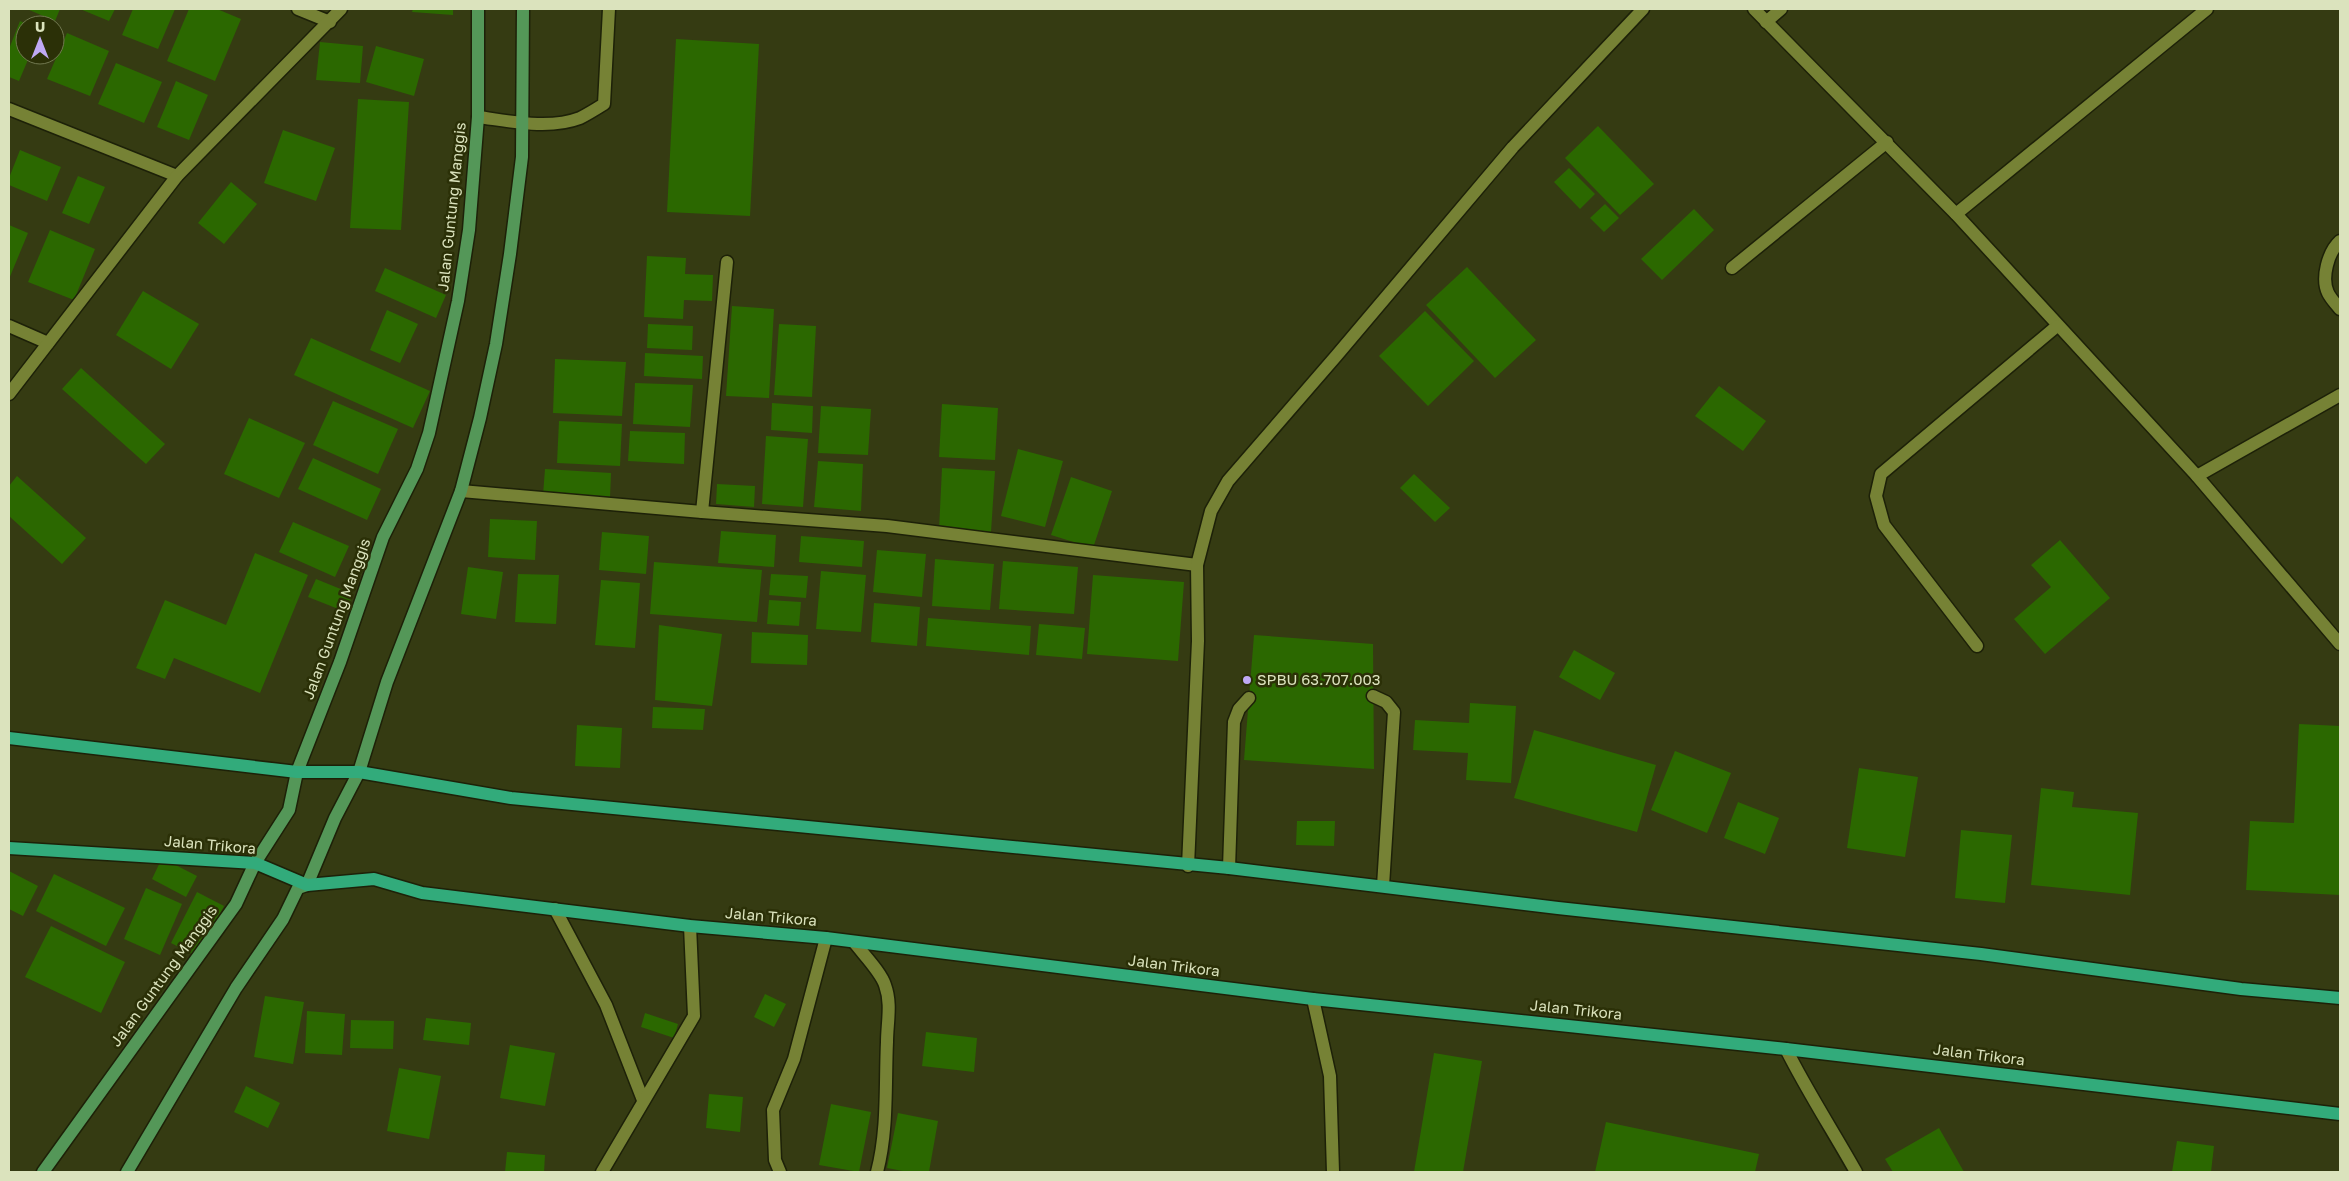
<svg xmlns="http://www.w3.org/2000/svg" width="2349" height="1181" viewBox="0 0 2349 1181" font-family="'Golos Text',sans-serif">
  <style>
    .building { fill: #2b6800 }
    .lines { fill: none; stroke-linecap: round; stroke-linejoin: round }
    .lane-casing { stroke: #1d2108; stroke-width: 15 }
    .street-casing { stroke: #1d2108; stroke-width: 15 }
    .secondary-casing { stroke: #1d2108; stroke-width: 15 }
    .primary-casing { stroke: #1d2108; stroke-width: 15 }
    .lane { stroke: #768235; stroke-width: 12 }
    .street { stroke: #768235; stroke-width: 12 }
    .secondary { stroke: #549758; stroke-width: 12 }
    .primary { stroke: #32ab7b; stroke-width: 12 }
    .poi-dot { fill: #bfa9f4; stroke: #2b3007; stroke-width: 2 }
    .labels { text-anchor: middle; stroke-width: 5; stroke-linejoin: round; paint-order: stroke }
    .street-label { font-size: 15px; fill: #dbe3bd; stroke: #2b3007 }
    .poi-label { font-size: 15px; fill: #dbe3bd; stroke: #2b3007; text-anchor: start }
  </style>
  <rect width="100%" height="100%" fill="#353b12"/>
  <!-- building -->
  <g class="building">
    <path d="M27 9H60L55 21Z"/>
    <path d="M80 9H115L109 21Z"/>
    <path d="M133 9H175L158 49 122 35Z"/>
    <path d="M189 9H217L241 19 215 81 167 61Z"/>
    <path d="M413 9H453V15L412 12Z"/>
    <path d="M20 21 29 25H25V55H30L19 81 9 77V49Z"/>
    <path d="M67 33 109 51 90 96 47 79Z"/>
    <path d="M676 39 759 44 750 216 667 212Z"/>
    <path d="M320 42 363 46 360 83 316 80Z"/>
    <path d="M376 46 424 59 414 96 366 82Z"/>
    <path d="M116 63 162 82 144 123 98 104Z"/>
    <path d="M176 81 208 95 189 140 157 127Z"/>
    <path d="M358 99 409 102 401 230 350 228Z"/>
    <path d="M1598 126 1654 184 1620 215 1565 158Z"/>
    <path d="M283 130 335 148 316 201 264 183Z"/>
    <path d="M20 150 61 167 47 201 9 185V178Z"/>
    <path d="M1569 168 1595 194 1580 209 1554 182Z"/>
    <path d="M78 176 105 187 89 224 62 213Z"/>
    <path d="M231 182 257 204 224 244 198 223Z"/>
    <path d="M1605 204 1619 218 1604 232 1590 218Z"/>
    <path d="M1694 209 1714 230 1662 280 1641 259Z"/>
    <path d="M9 225 28 233 9 279Z"/>
    <path d="M50 230 95 249 74 300 28 282Z"/>
    <path d="M647 256 686 258 685 274 713 275 712 301 684 300 683 319 644 317Z"/>
    <path d="M1467 267 1536 340 1495 378 1426 305Z"/>
    <path d="M385 268 446 295 436 318 375 291Z"/>
    <path d="M143 291 199 324 171 369 116 335Z"/>
    <path d="M732 306 774 309 769 398 726 396Z"/>
    <path d="M387 310 418 324 400 363 370 350Z"/>
    <path d="M1425 311 1474 361 1428 406 1379 356Z"/>
    <path d="M648 324 693 326 692 350 647 348Z"/>
    <path d="M779 324 816 326 812 397 774 395Z"/>
    <path d="M311 338 430 391 413 428 294 375Z"/>
    <path d="M645 353 703 356 702 379 644 376Z"/>
    <path d="M555 359 626 362 622 416 553 413Z"/>
    <path d="M81 368 165 444 146 464 62 389Z"/>
    <path d="M635 383 693 385 690 427 633 424Z"/>
    <path d="M1719 386 1766 421 1743 451 1695 416Z"/>
    <path d="M333 401 398 429 378 474 313 445Z"/>
    <path d="M772 403 813 406 812 433 771 430Z"/>
    <path d="M942 404 998 408 995 460 939 457Z"/>
    <path d="M821 406 871 409 868 455 818 453Z"/>
    <path d="M249 418 305 443 279 498 224 474Z"/>
    <path d="M559 421 622 424 620 466 557 463Z"/>
    <path d="M630 431 685 433 684 464 628 461Z"/>
    <path d="M766 436 808 439 803 507 762 504Z"/>
    <path d="M1018 449 1063 461 1045 527 1001 516Z"/>
    <path d="M313 458 381 489 367 520 298 489Z"/>
    <path d="M818 461 863 464 861 511 814 507Z"/>
    <path d="M942 468 995 471 991 532 939 530Z"/>
    <path d="M545 469 611 473 610 498 543 495Z"/>
    <path d="M1414 474 1450 508 1435 522 1400 488Z"/>
    <path d="M17 476 86 538 62 564 9 516V486Z"/>
    <path d="M1071 477 1112 491 1093 548 1051 535Z"/>
    <path d="M717 484 755 486 754 507 716 504Z"/>
    <path d="M490 519 537 521 535 560 488 557Z"/>
    <path d="M293 522 349 546 335 577 279 552Z"/>
    <path d="M721 531 776 535 774 567 718 563Z"/>
    <path d="M602 532 649 536 646 574 599 570Z"/>
    <path d="M801 536 864 541 862 567 799 562Z"/>
    <path d="M2060 540 2110 598 2045 654 2014 619 2051 587 2031 565Z"/>
    <path d="M877 550 926 554 922 597 873 592Z"/>
    <path d="M255 553 308 575 260 693 174 658 165 679 136 668 165 600 226 625Z"/>
    <path d="M935 559 994 564 990 610 932 606Z"/>
    <path d="M1003 561 1078 567 1074 614 999 609Z"/>
    <path d="M654 562 762 570 757 622 650 614Z"/>
    <path d="M468 567 503 572 496 619 461 614Z"/>
    <path d="M821 571 866 575 861 632 816 629Z"/>
    <path d="M518 574 559 575 556 624 515 622Z"/>
    <path d="M771 574 808 576 806 598 769 595Z"/>
    <path d="M1093 575 1184 582 1178 661 1087 654Z"/>
    <path d="M316 579 353 594 346 612 308 597Z"/>
    <path d="M601 580 640 583 635 648 595 645Z"/>
    <path d="M769 600 801 602 799 626 767 624Z"/>
    <path d="M874 603 920 607 917 646 871 642Z"/>
    <path d="M928 618 1031 626 1029 655 926 646Z"/>
    <path d="M1039 624 1085 628 1082 659 1036 655Z"/>
    <path d="M659 625 722 634 712 706 655 700Z"/>
    <path d="M752 632 808 635 807 665 751 663Z"/>
    <path d="M1254 635 1373 644 1374 769 1244 760Z"/>
    <path d="M1574 650 1615 673 1600 700 1559 677Z"/>
    <path d="M1470 703 1516 706 1511 783 1466 780 1468 753 1413 750 1415 720 1469 723Z"/>
    <path d="M653 707 705 709 703 730 652 728Z"/>
    <path d="M2299 724 2340 726V895L2246 890 2250 821 2294 823Z"/>
    <path d="M577 725 622 728 620 768 575 766Z"/>
    <path d="M1534 730 1656 765 1637 832 1514 798Z"/>
    <path d="M1675 751 1731 773 1707 833 1651 810Z"/>
    <path d="M1859 768 1918 777 1905 857 1847 848Z"/>
    <path d="M2041 788 2074 792 2072 807 2138 813 2130 895 2031 885Z"/>
    <path d="M1738 802 1779 818 1765 854 1724 838Z"/>
    <path d="M1297 821H1335L1334 846 1296 845Z"/>
    <path d="M1961 830 2012 835 2005 903 1955 898Z"/>
    <path d="M162 858 197 876 186 897 152 879Z"/>
    <path d="M9 871 38 886 23 916 9 909Z"/>
    <path d="M54 874 125 908 106 946 36 911Z"/>
    <path d="M146 888 182 904 160 955 124 939Z"/>
    <path d="M197 892 224 906 198 957 171 943Z"/>
    <path d="M51 926 125 962 101 1013 25 977Z"/>
    <path d="M765 994 786 1004 774 1027 754 1017Z"/>
    <path d="M265 996 304 1002 293 1064 254 1057Z"/>
    <path d="M307 1011 345 1014 342 1055 305 1053Z"/>
    <path d="M645 1013 678 1024 674 1038 641 1027Z"/>
    <path d="M426 1018 471 1023 469 1045 423 1040Z"/>
    <path d="M351 1020 394 1021 393 1049 350 1048Z"/>
    <path d="M926 1032 977 1038 974 1072 922 1066Z"/>
    <path d="M510 1045 555 1053 545 1106 500 1098Z"/>
    <path d="M1434 1053 1482 1061 1463 1172H1414Z"/>
    <path d="M399 1068 441 1076 429 1139 387 1131Z"/>
    <path d="M246 1086 280 1103 268 1128 234 1112Z"/>
    <path d="M709 1094 743 1097 740 1132 706 1128Z"/>
    <path d="M831 1104 871 1112 859 1172 819 1165Z"/>
    <path d="M898 1113 938 1121 929 1172H908L887 1168Z"/>
    <path d="M1606 1122 1759 1154 1755 1172H1595Z"/>
    <path d="M1939 1128 1964 1172H1893L1885 1159Z"/>
    <path d="M2177 1141 2214 1146 2211 1172H2172Z"/>
    <path d="M507 1152 545 1155 544 1172H505Z"/>
  </g>
  <g class="lines">
    <!-- lane casing -->
    <g class="lane-casing">
      <g id="lane">
        <path d="M478 117C509 121 549 130 580 118 588 114 596 109 604 104L609 9"/>
        <path d="M1373 696 1386 702 1394 712 1383 886"/>
        <path d="M1229 868 1234 722 1239 709 1249 698"/>
      </g>
    </g>
    <!-- street casing -->
    <g class="street-casing">
      <g id="street">
        <path d="M298 9 330 22"/>
        <path d="M1754 9 1956 214 2197 476 2340 644"/>
        <path d="M1766 22 1781 9"/>
        <path d="M9 109 177 176"/>
        <path d="M1956 214 2207 9"/>
        <path d="M2340 241C2328 252 2321 278 2328 293 2331 299 2336 304 2340 309"/>
        <path d="M1732 268 1887 142"/>
        <path d="M9 326 48 343"/>
        <path d="M9 394 177 176 341 9"/>
        <path d="M2197 476 2340 395"/>
        <path d="M461 491 702 512 887 526 1197 565"/>
        <path d="M702 512 727 262"/>
        <path d="M1977 646 1884 525 1876 496 1881 474 2057 326"/>
        <path d="M1188 866 1198 641 1197 565 1211 511 1228 481 1337 355 1513 147 1643 9"/>
        <path d="M555 909 606 1005 643 1100"/>
        <path d="M854 942C863 954 881 972 885 985 892 1004 887 1023 887 1042 885 1085 888 1130 877 1172"/>
        <path d="M1313 999 1330 1076 1333 1172"/>
        <path d="M1786 1049C1807 1091 1833 1131 1856 1172"/>
        <path d="M602 1172 694 1016 690 926"/>
        <path d="M780 1172 775 1160 773 1110 794 1059 826 938"/>
      </g>
    </g>
    <!-- secondary casing -->
    <g class="secondary-casing">
      <g id="secondary">
        <path d="M43 1172 236 904 255 863 289 810 297 772 340 662 383 537 417 469 429 433 458 301 469 230 478 117V9"/>
        <path d="M127 1172 236 988 283 919 298 888 307 885 335 818 359 772 387 682 461 491 480 418 496 344 510 254 522 157 523 9"/>
      </g>
    </g>
    <!-- primary casing -->
    <g class="primary-casing">
      <g id="primary">
        <path d="M9 738 297 772H359L511 798 1229 868 1558 908 1981 954 2241 989 2340 998"/>
        <path d="M9 848 255 863 307 885 374 879 422 893 690 926 826 938 1313 999 1786 1049 2340 1114"/>
      </g>
    </g>
    <!-- lane -->
    <use href="#lane" class="lane"/>
    <!-- street -->
    <use href="#street" class="street"/>
    <!-- secondary -->
    <use href="#secondary" class="secondary"/>
    <!-- primary -->
    <use href="#primary" class="primary"/>
  </g>
  <!-- markers -->
  <circle class="poi-dot" cx="1247" cy="680" r="5"/>
  <g class="labels">
    <!-- street labels -->
    <g class="street-label">
      <text transform="translate(452 207) rotate(-84)" y="5">Jalan Guntung Manggis</text>
      <text transform="translate(337 619) rotate(-70)" y="5">Jalan Guntung Manggis</text>
      <text transform="translate(210 845) rotate(5)" y="5">Jalan Trikora</text>
      <text transform="translate(771 917) rotate(5)" y="5">Jalan Trikora</text>
      <text transform="translate(1174 966) rotate(7)" y="5">Jalan Trikora</text>
      <text transform="translate(164 976) rotate(-54)" y="5">Jalan Guntung Manggis</text>
      <text transform="translate(1576 1010) rotate(6)" y="5">Jalan Trikora</text>
      <text transform="translate(1979 1055) rotate(7)" y="5">Jalan Trikora</text>
    </g>
    <!-- poi labels -->
    <g class="poi-label">
      <text x="1257" y="685">SPBU 63.707.003</text>
    </g>
  </g>
  <!-- border -->
  <rect width="2349" height="1181" fill="none" stroke="#dbe3bd" stroke-width="20"/>
  <!-- north arrow -->
  <g transform="translate(40 40)"><circle r="24" fill="#2b3007" stroke="#717850"/>
  <path d="M0-4L9 19L0 12L-9 19Z" fill="#bfa9f4"/>
  <text y="-8" font-size="14" font-weight="bold" text-anchor="middle" fill="#dbe3bd">U</text>
  </g>
</svg>
